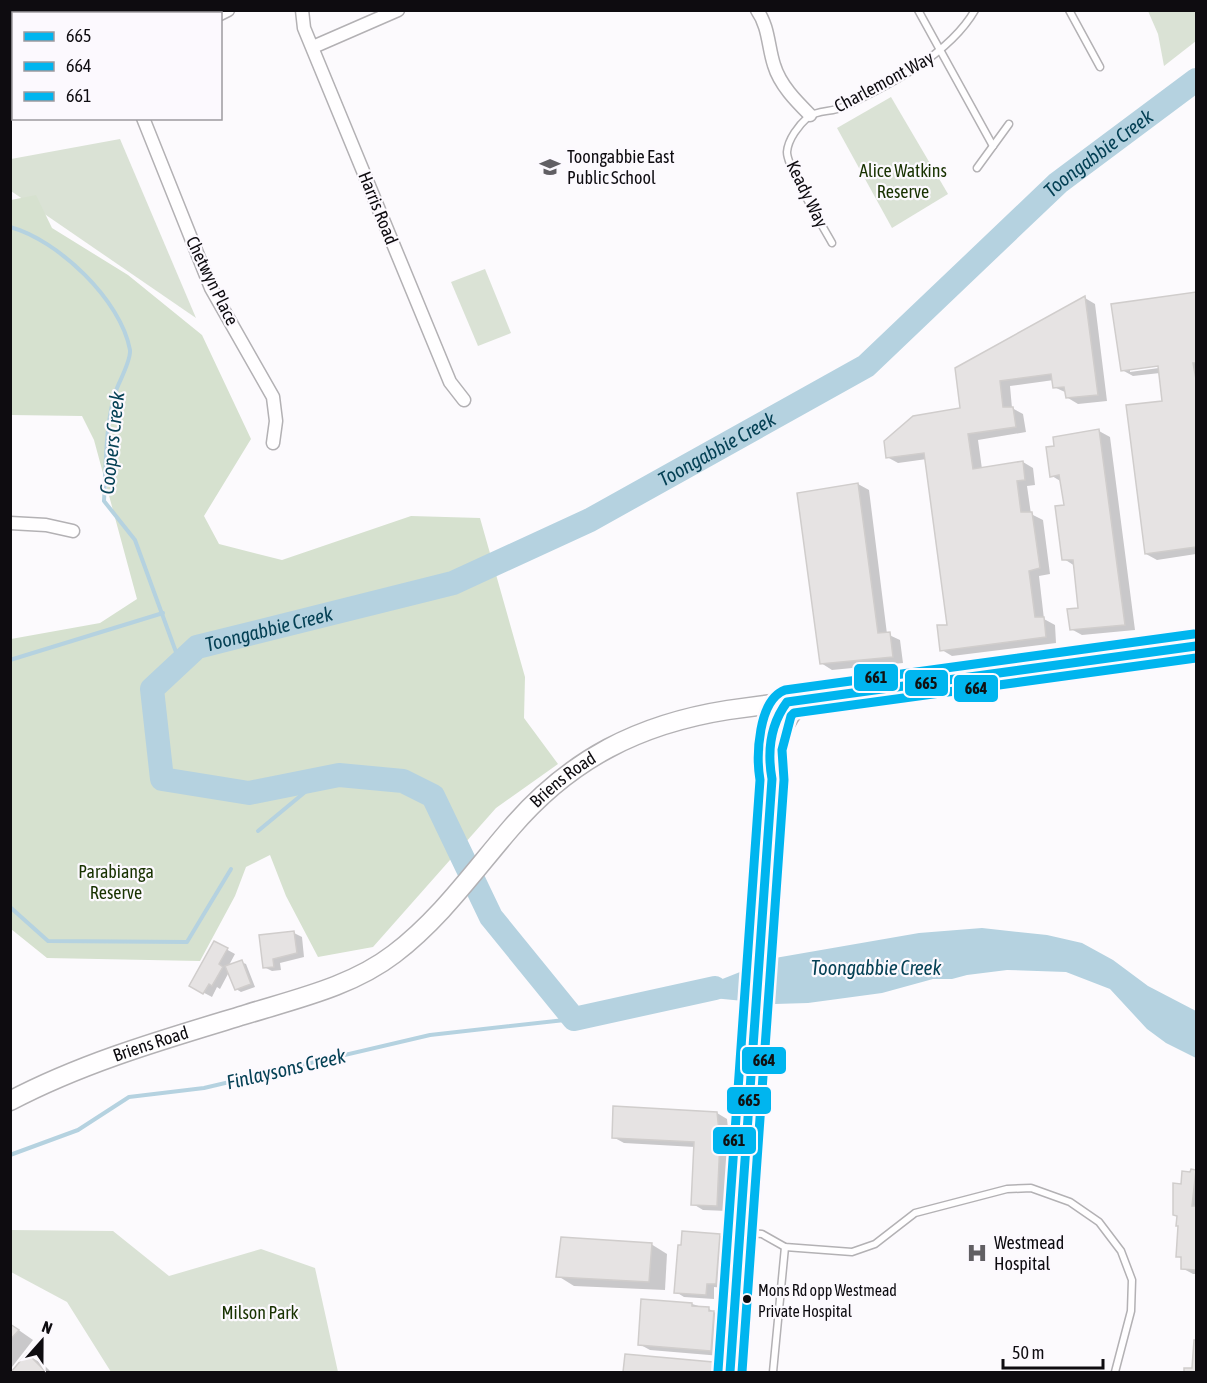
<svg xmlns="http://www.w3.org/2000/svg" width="1207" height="1383" viewBox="0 0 1207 1383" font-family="'Asap Condensed',sans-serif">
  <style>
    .green { fill: #dae2d5 }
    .forest { fill: #d6e1cf }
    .water { fill: #b5d2e0 }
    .pier { fill: #fcfafd }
    .shadow { fill: #0003; fill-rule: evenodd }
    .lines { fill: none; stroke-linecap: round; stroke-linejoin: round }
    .stream { stroke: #b5d2e0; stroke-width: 4 }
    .river { stroke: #b5d2e0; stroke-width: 24 }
    .building { fill: #e6e3e3; stroke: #d0cdcc; stroke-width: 1.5 }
    .lane-casing { stroke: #b3b1b4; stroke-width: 9 }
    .street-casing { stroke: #b3b1b4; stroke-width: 15 }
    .secondary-casing { stroke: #b3b1b4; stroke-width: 21 }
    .lane { stroke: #fffeff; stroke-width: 6 }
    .street { stroke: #fffeff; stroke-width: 12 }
    .secondary { stroke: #fffeff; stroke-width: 18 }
    .bus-1-casing { stroke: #fcf9fe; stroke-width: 14 }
    .bus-2-casing { stroke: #fcf9fe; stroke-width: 14 }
    .bus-3-casing { stroke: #fcf9fe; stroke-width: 14 }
    .bus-1 { stroke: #00b5ef; stroke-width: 9 }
    .bus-2 { stroke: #00b5ef; stroke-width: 9 }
    .bus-3 { stroke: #00b5ef; stroke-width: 9 }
    .bus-dot { fill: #0e0c10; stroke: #fcf9fe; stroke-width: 2 }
    .labels { text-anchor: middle; stroke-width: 4.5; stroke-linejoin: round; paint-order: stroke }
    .bus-label { font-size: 16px; fill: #0e0c10; stroke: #fcf9fe; text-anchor: start }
    .street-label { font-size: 18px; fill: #0e0c10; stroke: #fcf9fe }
    .poi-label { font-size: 18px; fill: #0e0c10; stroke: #fcf9fe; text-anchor: start }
    .park-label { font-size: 18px; fill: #183200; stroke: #fcf9fe }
    .water-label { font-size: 20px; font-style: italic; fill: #054155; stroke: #fcf9fe }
    .line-badge { stroke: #fcf9fe; stroke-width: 2 }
    .pale-badge-label { font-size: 16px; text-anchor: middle; font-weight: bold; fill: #111 }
  </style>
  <rect width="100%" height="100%" fill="#fcfafd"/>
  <!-- green -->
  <g class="green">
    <path d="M1148 11H1196V41L1164 66 1158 34Z"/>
    <path d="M891 97 948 194 892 228 837 128Z"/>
    <path d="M120 139 196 318 11 191V159Z"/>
    <path d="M485 269 511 333 478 346 451 282Z"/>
    <path d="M10 1230 113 1231 169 1276 261 1249 315 1268 338 1372H111L67 1302 11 1272Z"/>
  </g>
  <!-- forest -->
  <path class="forest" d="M36 195 52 228 128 275 202 335 251 439 204 516 219 544 282 560 411 516 480 518 525 677 524 718 558 764 496 808 373 947 318 957 286 896 270 855 246 867 235 896 200 961 47 958 11 929V639L100 623 137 599 94 440 82 416 11 415V200Z"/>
  <!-- water -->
  <path class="water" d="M982 928 1047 935 1082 943 1113 960 1148 986 1196 1011V1058L1166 1043 1147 1029 1110 989 1066 972 1007 970 967 975 952 979H933L882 993 808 1003 775 1004 682 995 775 958 919 933Z"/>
  <!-- pier -->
  <path class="pier" d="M768 958 765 1006 741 1004 743 968Z"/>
  <!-- shadow -->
  <g class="shadow">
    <path d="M1196 294V554L1157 560 1146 554 1164 402 1160 373 1133 376 1122 370 1113 305ZM1165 364 1166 367 1130 372V369Z"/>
    <path d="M1085 298 1095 304 1107 401 1078 404 1068 398 1067 393 1054 387V380L1010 386 1012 408 1023 414 1026 432 978 440 982 469 1023 462 1033 468 1035 485 1027 486 1031 514 1043 520 1050 574 1039 576 1044 619 1055 625 1056 643 952 656 942 650 949 626 927 459 898 463 887 457 961 409Z"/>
    <path d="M1099 431 1110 437 1135 630 1082 635 1071 629 1080 609 1075 566 1064 559 1066 507 1062 482 1052 476Z"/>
    <path d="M858 484 869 490 887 634 900 640 903 663 832 670 821 663Z"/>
    <path d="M294 933 302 937 304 957 280 963 281 970 272 971 264 967Z"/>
    <path d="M215 943 235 954 228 967 241 962 246 964 255 987 241 992 236 989 229 972 220 989 217 987 212 997 191 986Z"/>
    <path d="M717 1113 727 1119 730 1147 727 1211 703 1210 693 1204 695 1147 624 1143 613 1137Z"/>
    <path d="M1196 1171V1274H1193L1182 1268 1183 1259 1177 1256 1180 1226 1178 1217 1174 1215 1183 1173Z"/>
    <path d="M719 1235 727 1240 723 1288 714 1287V1299L684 1297 676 1292Z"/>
    <path d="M651 1244 667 1254 665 1290 574 1286 558 1276Z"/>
    <path d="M692 1304 709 1309 724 1318 721 1356 650 1350 639 1344Z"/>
    <path d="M10 1324 33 1340 12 1367 10 1366Z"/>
    <path d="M1195 1342 1196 1372H1185V1369L1194 1370Z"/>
    <path d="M27 1355 43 1364 51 1372H13Z"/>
    <path d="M626 1356 713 1363 723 1369V1372H625Z"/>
  </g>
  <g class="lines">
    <!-- stream -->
    <g class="stream">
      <path d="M10 227C58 240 121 300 130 350 131 360 121 378 117 388 105 420 106 467 104 501L135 540 180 663"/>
      <path d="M10 660 163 613"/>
      <path d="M258 831 322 778"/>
      <path d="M10 907 48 941 187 942 231 869"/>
      <path d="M10 1155 78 1130 129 1097 204 1088 430 1035 574 1019"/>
    </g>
    <!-- river -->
    <path class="river" id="s1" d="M715 988 574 1019 491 917 433 796 403 781 339 775 249 793 162 779 152 689 197 647 453 583 590 520 866 366 1058 183 1196 80"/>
  </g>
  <!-- building -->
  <g class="building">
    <path d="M1196 292V363H1193L1196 379V547L1145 554 1126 405 1162 401 1158 366 1121 371 1111 304Z"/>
    <path d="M1085 296 1098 395 1066 398 1064 387 1053 388 1051 374 1000 381 1003 407H1013L1016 427 968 434 973 469 1023 461 1025 480 1017 481 1021 512H1032L1040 568 1029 571 1035 617H1044L1046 637 940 651 937 625H947L924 453 886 458 884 441 913 416 960 408 955 368Z"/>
    <path d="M1099 429 1125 625 1070 630 1067 609 1078 608 1073 560H1062L1055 506 1064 505 1059 475 1050 477 1046 447 1054 446 1053 437Z"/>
    <path d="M858 483 878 633 890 632 893 657 820 664 797 493Z"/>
    <path d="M294 931 297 953 273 959 274 967 263 968 259 935Z"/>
    <path d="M214 941 228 948 219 964 223 967 212 986 209 984 203 994 189 986Z"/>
    <path d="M242 960 251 984 235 990 225 966Z"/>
    <path d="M613 1106 717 1112 720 1141 717 1206 691 1205 694 1142 612 1138Z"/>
    <path d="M1191 1169 1196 1170 1192 1206H1196V1270L1181 1269V1257H1176L1178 1226H1176L1177 1216 1173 1215V1183L1181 1184 1182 1171 1190 1172Z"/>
    <path d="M682 1231 720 1234 716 1284H707L706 1295 674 1293 678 1245H681Z"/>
    <path d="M561 1237 652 1243 649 1282 556 1277Z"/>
    <path d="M641 1299 692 1303V1306L709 1307V1311H714L711 1351 638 1345Z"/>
    <path d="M10 1324 19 1330 10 1340Z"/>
    <path d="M1194 1340H1196V1372H1184V1368H1192Z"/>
    <path d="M27 1353 46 1372H11Z"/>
    <path d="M625 1354 713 1362 712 1372H623Z"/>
  </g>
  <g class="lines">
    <!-- lane casing -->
    <g class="lane-casing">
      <g id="lane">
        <path d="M918 10 993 146"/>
        <path d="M1069 10 1100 67"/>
        <path d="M977 168 1009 124"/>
        <path d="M832 243C822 225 787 168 787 152 788 139 799 125 808 117 817 110 833 112 843 107 889 85 949 55 975 10"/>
        <path d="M772 779C788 751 780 727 809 704"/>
        <path d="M748 1123 772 779C767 759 768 724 783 707"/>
        <path d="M740 1232 762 1234 785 1247 852 1252 875 1244 915 1213 1007 1189 1031 1188 1070 1202 1099 1222 1121 1251 1132 1280 1131 1311 1115 1372"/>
        <path d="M773 1372 785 1247"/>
      </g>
    </g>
    <!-- street casing -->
    <g class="street-casing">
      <g id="street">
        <path d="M302 10 304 28 450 382 464 400"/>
        <path d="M757 10C769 27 768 47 774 65 780 85 796 101 810 115"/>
        <path d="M220 14 228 10"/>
        <path d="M313 47 398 10"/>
        <path d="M10 60 14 59"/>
        <path d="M143 118 211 288 273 397 276 421 273 443"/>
        <path d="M10 523 46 525 73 531"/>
        <path d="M730 1372 748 1123"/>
      </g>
    </g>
    <!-- secondary casing -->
    <g class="secondary-casing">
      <g id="secondary">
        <path id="s2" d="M10 1101C84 1062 165 1039 244 1015 295 999 351 987 394 954 441 918 473 872 511 828 570 759 639 724 728 710L1196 646"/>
      </g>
    </g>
    <!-- lane -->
    <use href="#lane" class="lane"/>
    <!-- street -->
    <use href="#street" class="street"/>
    <!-- secondary -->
    <use href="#secondary" class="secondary"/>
    <!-- bus-1 casing -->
    <g class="bus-1-casing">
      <path id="bus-1" d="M730 1372 772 779C767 751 770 725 787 702L1196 646"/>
    </g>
    <!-- bus-2 casing -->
    <g class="bus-2-casing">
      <path id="bus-2" d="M742 1372 784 780 782 750 791 716 794 713 1196 658"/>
    </g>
    <!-- bus-3 casing -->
    <g class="bus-3-casing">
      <path id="bus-3" d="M718 1371 760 780C756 756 758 700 785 690L1194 634"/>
    </g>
    <!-- bus-1 -->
    <use href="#bus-1" class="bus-1"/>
    <!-- bus-2 -->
    <use href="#bus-2" class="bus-2"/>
    <!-- bus-3 -->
    <use href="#bus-3" class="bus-3"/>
  </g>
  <!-- icons -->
  <defs>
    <g id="school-bare" transform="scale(1.62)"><path d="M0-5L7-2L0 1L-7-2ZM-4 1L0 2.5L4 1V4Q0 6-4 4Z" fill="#615f63" stroke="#fcf9fe" stroke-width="2.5" paint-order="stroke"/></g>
    <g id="hospital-bare" transform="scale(1.62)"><path d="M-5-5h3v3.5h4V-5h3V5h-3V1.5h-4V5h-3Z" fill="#615f63" stroke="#fcf9fe" stroke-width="2.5" paint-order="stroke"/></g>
  </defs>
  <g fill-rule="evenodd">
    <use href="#school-bare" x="550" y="167"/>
    <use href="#hospital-bare" x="977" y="1253"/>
  </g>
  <!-- markers -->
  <circle class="bus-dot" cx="747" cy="1299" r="5"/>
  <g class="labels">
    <!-- bus labels -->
    <g class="bus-label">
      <text x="758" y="1296">Mons Rd opp Westmead<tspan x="758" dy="21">Private Hospital</tspan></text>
    </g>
    <!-- street labels -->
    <g class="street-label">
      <text transform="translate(884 82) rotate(-28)" y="6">Charlemont Way</text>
      <text transform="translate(807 194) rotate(64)" y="6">Keady Way</text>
      <text transform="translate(378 208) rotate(68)" y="6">Harris Road</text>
      <text transform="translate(212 281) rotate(64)" y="6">Chetwyn Place</text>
      <text dy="6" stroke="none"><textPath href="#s2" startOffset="656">Briens Road</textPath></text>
      <text dy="6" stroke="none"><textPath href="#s2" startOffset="152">Briens Road</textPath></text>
    </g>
    <!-- poi labels -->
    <g class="poi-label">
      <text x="567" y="163">Toongabbie East<tspan x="567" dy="21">Public School</tspan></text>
      <text x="994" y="1249">Westmead<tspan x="994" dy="21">Hospital</tspan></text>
    </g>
    <!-- park labels -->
    <g class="park-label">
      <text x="903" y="177">Alice Watkins<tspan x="903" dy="21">Reserve</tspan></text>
      <text x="116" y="878">Parabianga<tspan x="116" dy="21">Reserve</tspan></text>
      <text x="260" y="1319">Milson Park</text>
    </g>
    <!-- water labels -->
    <g class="water-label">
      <text dy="7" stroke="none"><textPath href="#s1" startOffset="1886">Toongabbie Creek</textPath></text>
      <text transform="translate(112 443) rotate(-84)" y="7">Coopers Creek</text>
      <text dy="7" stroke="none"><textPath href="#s1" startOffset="1400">Toongabbie Creek</textPath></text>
      <text dy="7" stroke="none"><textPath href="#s1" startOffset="914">Toongabbie Creek</textPath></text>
      <text x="876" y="975">Toongabbie Creek</text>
      <text transform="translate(286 1069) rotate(-13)" y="7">Finlaysons Creek</text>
    </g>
  </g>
  <g class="line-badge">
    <rect x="853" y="663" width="46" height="29" rx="6" fill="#00b5ef"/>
    <rect x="904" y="669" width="45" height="28" rx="6" fill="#00b5ef"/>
    <rect x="953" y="674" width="46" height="29" rx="6" fill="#00b5ef"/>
    <rect x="741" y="1046" width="46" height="29" rx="6" fill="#00b5ef"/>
    <rect x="726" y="1086" width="46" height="29" rx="6" fill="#00b5ef"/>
    <rect x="712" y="1126" width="45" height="29" rx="6" fill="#00b5ef"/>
  </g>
  <g class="pale-badge-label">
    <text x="876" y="683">661</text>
    <text x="926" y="689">665</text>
    <text x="976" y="694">664</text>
    <text x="764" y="1066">664</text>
    <text x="749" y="1106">665</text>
    <text x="734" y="1146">661</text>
  </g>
  <!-- border -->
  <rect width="1207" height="1383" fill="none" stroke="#0e0c10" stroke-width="24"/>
  <!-- legend -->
  <rect x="12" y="12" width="210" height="108" fill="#fcf9fe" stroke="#9d9a9f" stroke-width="1.5"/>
  <rect x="24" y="32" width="30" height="9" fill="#00b5ef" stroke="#9d9a9f" stroke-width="1.5"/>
  <text x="66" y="42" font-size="18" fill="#0e0c10">665</text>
  <rect x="24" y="62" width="30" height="9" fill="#00b5ef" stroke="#9d9a9f" stroke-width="1.5"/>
  <text x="66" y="72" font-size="18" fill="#0e0c10">664</text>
  <rect x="24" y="92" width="30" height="9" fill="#00b5ef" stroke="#9d9a9f" stroke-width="1.5"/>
  <text x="66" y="102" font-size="18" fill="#0e0c10">661</text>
  <!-- north arrow -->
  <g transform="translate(42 1341) rotate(21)" stroke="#fcf9fe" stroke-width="4.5" paint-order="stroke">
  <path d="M0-4.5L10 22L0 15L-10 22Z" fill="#0e0c10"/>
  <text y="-9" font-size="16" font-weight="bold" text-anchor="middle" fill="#0e0c10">N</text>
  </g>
  <!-- scale -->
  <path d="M1003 1359v9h100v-9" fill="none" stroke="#0e0c10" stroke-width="3"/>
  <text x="1012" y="1359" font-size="18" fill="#0e0c10" stroke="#fcf9fe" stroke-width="4.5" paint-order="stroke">50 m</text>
</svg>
